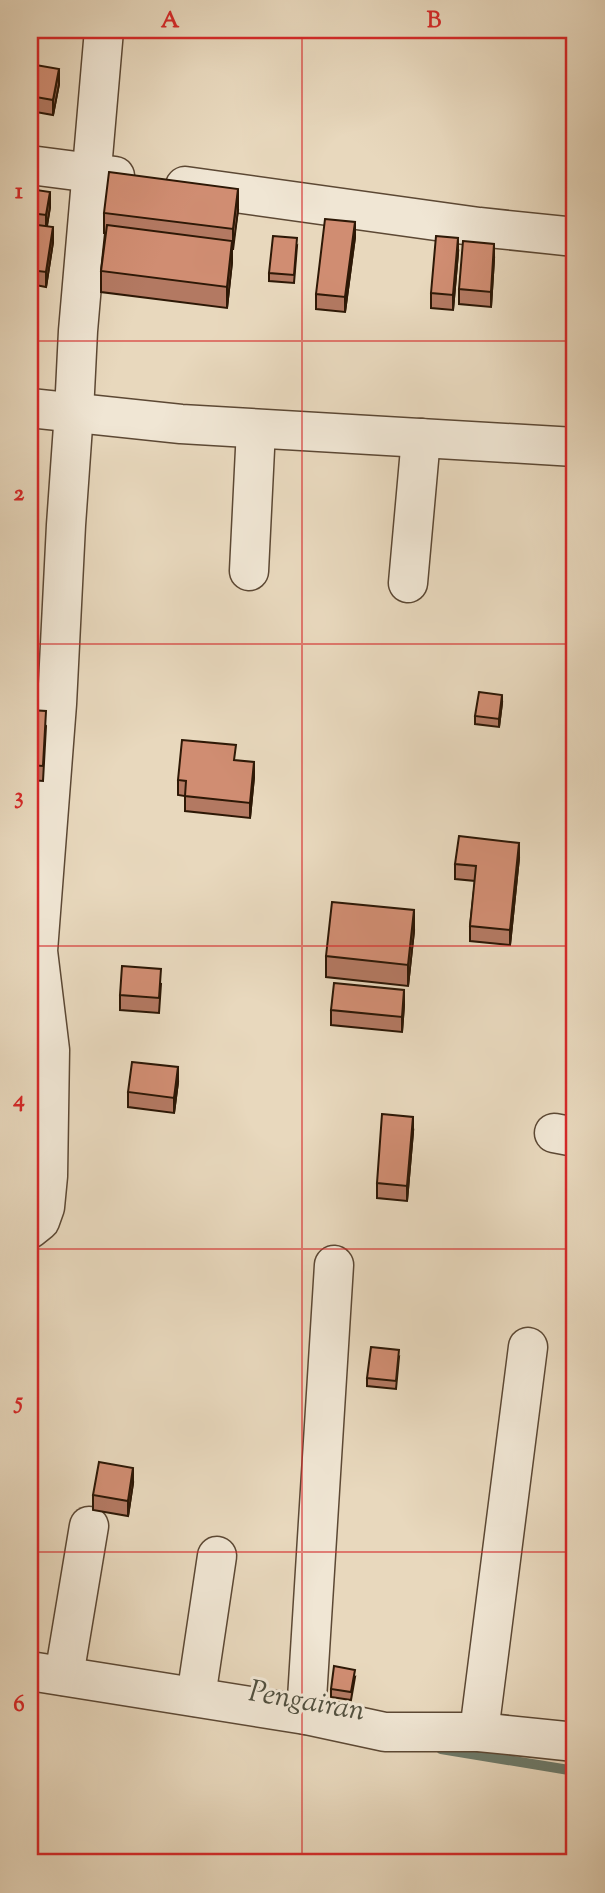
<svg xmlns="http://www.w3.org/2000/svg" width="605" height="1893" viewBox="0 0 605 1893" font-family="'Sorts Mill Goudy',serif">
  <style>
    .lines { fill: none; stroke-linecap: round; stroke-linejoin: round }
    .stream { stroke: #6d7a6a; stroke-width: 10 }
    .minor-casing { stroke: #5c4834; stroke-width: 41 }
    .minor { stroke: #f0e6d4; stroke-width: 38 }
    .wall { fill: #b37962; stroke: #2d1806; stroke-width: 2 }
    .shaded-wall { fill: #926350; stroke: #2d1806; stroke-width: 2 }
    .building { fill: #d08d72; stroke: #2d1806; stroke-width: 2 }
    .grid { fill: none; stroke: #d62828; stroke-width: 2; stroke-opacity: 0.55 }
    .labels { text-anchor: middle; stroke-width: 6; stroke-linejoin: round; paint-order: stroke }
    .water-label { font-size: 30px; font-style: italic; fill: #525140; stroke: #f0e6d4 }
    .neatline { fill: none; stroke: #d62828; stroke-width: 2.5 }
    .grid-label { font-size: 23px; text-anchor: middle; font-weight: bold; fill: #d62828 }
  </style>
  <rect width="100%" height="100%" fill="#e8d8bd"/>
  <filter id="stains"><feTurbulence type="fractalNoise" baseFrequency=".00286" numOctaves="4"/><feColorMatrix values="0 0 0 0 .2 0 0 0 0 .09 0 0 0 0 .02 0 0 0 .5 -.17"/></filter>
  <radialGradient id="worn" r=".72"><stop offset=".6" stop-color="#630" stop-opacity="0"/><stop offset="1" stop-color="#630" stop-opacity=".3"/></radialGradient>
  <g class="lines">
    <!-- stream -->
    <path class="stream" d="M441 1749 575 1771"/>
    <!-- minor casing -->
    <g class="minor-casing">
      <g id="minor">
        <path d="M30 165 115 176"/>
        <path d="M185 186 479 227 575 237"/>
        <path d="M30 408 181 424 575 447"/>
        <path d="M249 571 256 429"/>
        <path d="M408 583 421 438"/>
        <path d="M554 1133 575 1137"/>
        <path d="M30 1229 40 1221 45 1207 48 1176 50 1050 38 951 57 704 66 525 74 412 78 331 104 30"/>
        <path d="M30 1671 306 1715 385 1732H479L575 1742"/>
        <path d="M64 1676 89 1526"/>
        <path d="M196 1697 217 1556"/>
        <path d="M306 1715 334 1265"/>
        <path d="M479 1732 528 1347"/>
      </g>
    </g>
    <!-- minor -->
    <use href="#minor" class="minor"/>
  </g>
  <!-- wall -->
  <g class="wall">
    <path d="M30 64 59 84 53 115 30 111Z"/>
    <path d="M30 178 50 207 47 226 53 242 46 287 30 284Z"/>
    <path d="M238 210 232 250V262L227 308 101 292V271L105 233H104V213Z"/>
    <path d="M355 237 345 312 316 309V294Z"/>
    <path d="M297 246 294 283 269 281V273Z"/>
    <path d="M458 253 453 310 431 308V293Z"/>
    <path d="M494 259 491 307 459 304V289Z"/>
    <path d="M502 703 499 727 475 724V716Z"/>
    <path d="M30 710 46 726 43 781 30 780Z"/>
    <path d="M236 761 254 777 250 818 185 811V796L178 795V780Z"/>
    <path d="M519 858 510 945 470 941V926L475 881 455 879V864Z"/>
    <path d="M414 931 408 986 326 977V956Z"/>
    <path d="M161 984 159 1013 120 1010V995Z"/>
    <path d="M404 1005 402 1032 331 1025V1010Z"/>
    <path d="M178 1082 174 1113 128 1107V1092Z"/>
    <path d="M413 1132 407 1201 377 1198V1183Z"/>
    <path d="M399 1357 396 1389 367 1386V1378Z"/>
    <path d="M133 1483 128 1516 93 1510V1495Z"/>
    <path d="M355 1677 351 1700 331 1697V1689Z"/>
  </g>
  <!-- shaded-wall -->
  <g class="shaded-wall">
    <path d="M59 69V84L53 115V100Z"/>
    <path d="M238 189V210L233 250V229Z"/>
    <path d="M50 192V207L46 230V215Z"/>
    <path d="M355 222V237L345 312V297Z"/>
    <path d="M53 227V242L46 287V272Z"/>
    <path d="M458 238V253L453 310V295Z"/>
    <path d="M232 241V262L227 308V287Z"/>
    <path d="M494 244V259L491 307V292Z"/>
    <path d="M502 695V703L499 727V719Z"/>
    <path d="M254 762V777L250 818V803Z"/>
    <path d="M519 843V858L510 945V930Z"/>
    <path d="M414 910V931L408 986V965Z"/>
    <path d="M404 990V1005L402 1032V1017Z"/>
    <path d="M178 1067V1082L174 1113V1098Z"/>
    <path d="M413 1117V1132L407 1201V1186Z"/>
    <path d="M133 1468V1483L128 1516V1501Z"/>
  </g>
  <!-- building -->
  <g class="building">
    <path d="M30 64 59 69 53 100 30 96Z"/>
    <path d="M109 172 238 189 233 229 104 213Z"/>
    <path d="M30 178 37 179 36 190 50 192 46 215 30 213Z"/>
    <path d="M325 219 355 222 345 297 316 294Z"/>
    <path d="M30 224 53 227 46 272 30 270Z"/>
    <path d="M107 225 232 241 227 287 101 271Z"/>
    <path d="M273 236 297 238 294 275 269 273Z"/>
    <path d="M436 236 458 238 453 295 431 293Z"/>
    <path d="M463 241 494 244 491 292 459 289Z"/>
    <path d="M479 692 502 695 499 719 475 716Z"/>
    <path d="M30 710 46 711 43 766 30 765Z"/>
    <path d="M182 740 236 745 234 760 254 762 250 803 185 796 186 781 178 780Z"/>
    <path d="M459 836 519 843 510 930 470 926 476 866 455 864Z"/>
    <path d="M332 902 414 910 408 965 326 956Z"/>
    <path d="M122 966 161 969 159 998 120 995Z"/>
    <path d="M334 983 404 990 402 1017 331 1010Z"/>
    <path d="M132 1062 178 1067 174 1098 128 1092Z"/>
    <path d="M382 1114 413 1117 407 1186 377 1183Z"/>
    <path d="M371 1347 399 1350 396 1381 367 1378Z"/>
    <path d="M99 1462 133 1468 128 1501 93 1495Z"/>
    <path d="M334 1666 355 1670 351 1692 331 1689Z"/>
  </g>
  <!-- grid -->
  <path class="grid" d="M302 30V1863M30 341H575M30 644H575M30 946H575M30 1249H575M30 1552H575"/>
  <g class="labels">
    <!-- water labels -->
    <g class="water-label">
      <text transform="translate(307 1700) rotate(10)" y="10">Pengairan</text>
    </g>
  </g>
  <!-- margin -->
  <rect width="605" height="1893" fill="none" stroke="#e8d8bd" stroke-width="77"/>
  <rect x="38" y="38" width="528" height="1816" class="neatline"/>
  <g class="grid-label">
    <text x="170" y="27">A</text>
    <text x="434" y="27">B</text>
    <text x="19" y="198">1</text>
    <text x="19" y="500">2</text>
    <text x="19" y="803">3</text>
    <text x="19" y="1106">4</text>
    <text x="19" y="1408">5</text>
    <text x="19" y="1711">6</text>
  </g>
  <rect width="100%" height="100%" filter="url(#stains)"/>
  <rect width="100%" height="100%" fill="url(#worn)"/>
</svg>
